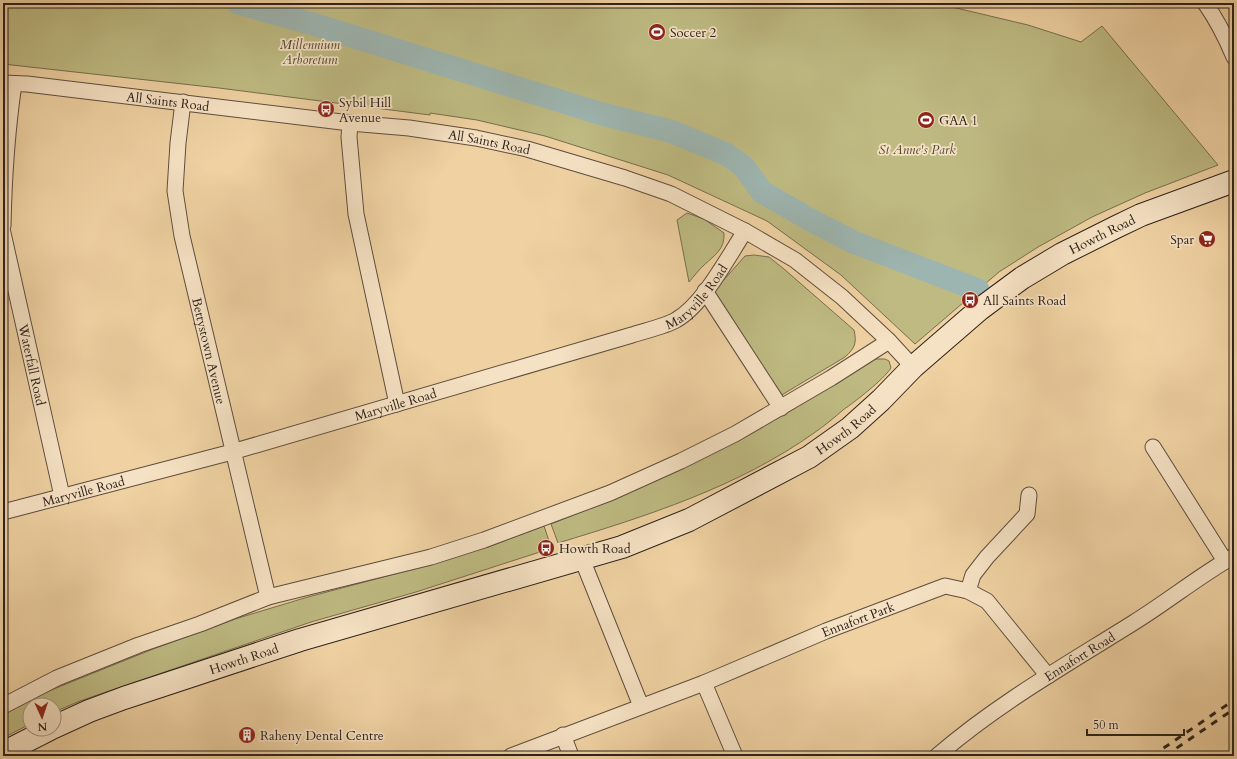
<svg xmlns="http://www.w3.org/2000/svg" width="1237" height="759" viewBox="0 0 1237 759" font-family="Cardo,serif">
  <style>
    .green { fill: #beba82; stroke: #766e4f }
    .lines { fill: none; stroke-linecap: round; stroke-linejoin: round }
    .river { stroke: #9db5b0; stroke-width: 23 }
    .minor-casing { stroke: #5e4e3e; stroke-width: 17 }
    .secondary-casing { stroke: #2e221c; stroke-width: 24 }
    .minor { stroke: #f5e1c3; stroke-width: 15 }
    .secondary { stroke: #f5e1c3; stroke-width: 22 }
    .rail { stroke: #2e221c; stroke-width: 3; stroke-dasharray: 7 7; stroke-linecap: butt }
    .labels { text-anchor: middle; stroke-width: 3.5; stroke-linejoin: round; paint-order: stroke }
    .poi-label { font-size: 13px; fill: #2e221c; stroke: #f5e1c3; text-anchor: start }
    .park-label { font-size: 13px; font-style: italic; fill: #524836; stroke: #f5e1c3 }
    .street-label { font-size: 13px; fill: #2e221c; stroke: #f5e1c3 }
  </style>
  <rect width="100%" height="100%" fill="#efd1a2"/>
  <filter id="stains"><feTurbulence type="fractalNoise" baseFrequency=".005" numOctaves="4"/><feColorMatrix values="0 0 0 0 .2 0 0 0 0 .09 0 0 0 0 .02 0 0 0 .5 -.17"/></filter>
  <radialGradient id="worn" r=".72"><stop offset=".6" stop-color="#630" stop-opacity="0"/><stop offset="1" stop-color="#630" stop-opacity=".3"/></radialGradient>
  <!-- green -->
  <g class="green">
    <path d="M3 3H935L1028 25 1081 42 1102 26 1218 165 1145 193 1092 217 1038 247 999 272 915 344 841 275 767 221 668 175 545 136 477 120 430 113V115L219 88 3 64Z"/>
    <path d="M687 213 704 219 724 233C725 249 715 255 704 265 699 270 694 276 689 282L677 220Z"/>
    <path d="M754 255 769 257 784 269 854 330C857 343 855 348 845 357L780 396 714 296V291L745 256Z"/>
    <path d="M874 359H885L889 361 891 368C883 380 856 401 843 410 834 418 824 426 814 433 738 487 647 516 558 543L551 524C610 501 668 475 725 447 776 421 825 390 874 359Z"/>
    <path d="M544 526 550 544 542 547 543 551 416 592 311 622 80 701 54 712V705H30V724L3 738V713L34 697 71 682 153 649 235 619 308 597 402 572 488 547Z"/>
  </g>
  <g class="lines">
    <!-- river -->
    <path class="river" d="M238 3 316 25 602 114 670 131 726 154 744 167 762 192 807 218 853 242 978 290"/>
    <!-- minor casing -->
    <g class="minor-casing">
      <g id="minor">
        <path d="M1205 3C1217 20 1226 38 1234 57"/>
        <path id="s1" d="M3 83 27 84 350 123 409 128 476 138 527 149 625 178 671 194 745 231 795 260 842 297 889 341 913 367"/>
        <path id="s2" d="M183 102 178 143 175 191 182 236 268 597"/>
        <path d="M350 123 349 137 356 214 397 404"/>
        <path d="M3 226C4 178 7 131 14 84"/>
        <path id="s3" d="M3 233 62 496"/>
        <path d="M705 291 781 408"/>
        <path d="M1153 447 1225 561"/>
        <path id="s4" d="M3 512 232 452 632 335C644 331 666 326 676 320 703 305 728 257 745 231"/>
        <path d="M582 559 641 706"/>
        <path d="M968 591 973 575 987 557 1027 514 1029 495"/>
        <path d="M704 683 735 756"/>
        <path d="M3 706 57 678 139 645 200 624 268 597 431 557 484 540 610 493 681 461 735 434 831 378 889 341"/>
        <path d="M563 735 571 756"/>
        <path id="s5" d="M511 756 704 683 826 631 945 586 968 591 987 601 1048 676"/>
        <path id="s6" d="M937 756C997 704 1066 665 1133 623 1167 602 1199 576 1234 556"/>
      </g>
    </g>
    <!-- secondary casing -->
    <g class="secondary-casing">
      <g id="secondary">
        <path id="s7" d="M54 727 89 711 124 698 300 640 622 547 689 520 809 457 850 428 881 400 913 367 980 309 1022 278 1062 254 1116 227 1141 215 1234 181"/>
        <path d="M3 753 50 729"/>
      </g>
    </g>
    <!-- minor -->
    <use href="#minor" class="minor"/>
    <!-- secondary -->
    <use href="#secondary" class="secondary"/>
    <!-- rail -->
    <g class="rail">
      <path d="M1152 756 1234 700"/>
      <path d="M1165 756 1234 709"/>
    </g>
  </g>
  <!-- icons -->
  <defs>
    <g id="stadium-disc" transform="scale(0.9)"><circle r="9.5" fill="#8f2418" stroke="#f5e1c3"/><path d="M0-5a6.5 5 0 1 0 0 10a6.5 5 0 1 0 0-10ZM-3.5-1.8h7v3.6h-7Z" fill="#fff"/></g>
    <g id="bus-disc" transform="scale(0.9)"><circle r="9.5" fill="#8f2418" stroke="#f5e1c3"/><path d="M-5-6H5V4H4V6H2V4H-2V6H-4V4H-5ZM-3.5-4V0h7V-4ZM-3.5 1.2v1.5H-2V1.2ZM2 1.2v1.5H3.5V1.2Z" fill="#fff"/></g>
    <g id="supermarket-disc" transform="scale(0.9)"><circle r="9.5" fill="#8f2418" stroke="#f5e1c3"/><path d="M-6-5.5h2.5l.6 2H6L4.5 2H-2.5L-4.4-4H-6ZM-1.5 3.2a1.3 1.3 0 1 0 .1 0ZM3 3.2a1.3 1.3 0 1 0 .1 0Z" fill="#fff"/></g>
    <g id="building-disc" transform="scale(0.9)"><circle r="9.5" fill="#8f2418" stroke="#f5e1c3"/><path d="M-4-6H4V6H1V3H-1V6H-4ZM-2.5-4.3h1.7v1.8h-1.7ZM.8-4.3h1.7v1.8H.8ZM-2.5-1h1.7V.8h-1.7ZM.8-1h1.7V.8H.8Z" fill="#fff"/></g>
  </defs>
  <g fill-rule="evenodd">
    <use href="#stadium-disc" x="657" y="32"/>
    <use href="#bus-disc" x="326" y="109"/>
    <use href="#stadium-disc" x="926" y="120"/>
    <use href="#supermarket-disc" x="1207" y="239"/>
    <use href="#bus-disc" x="970" y="300"/>
    <use href="#bus-disc" x="546" y="548"/>
    <use href="#building-disc" x="247" y="735"/>
  </g>
  <g class="labels">
    <!-- poi labels -->
    <g class="poi-label">
      <text x="670" y="37">Soccer 2</text>
      <text x="339" y="107">Sybil Hill<tspan x="339" dy="15">Avenue</tspan></text>
      <text x="939" y="125">GAA 1</text>
      <text x="1194" y="244" text-anchor="end">Spar</text>
      <text x="983" y="305">All Saints Road</text>
      <text x="559" y="553">Howth Road</text>
      <text x="260" y="740">Raheny Dental Centre</text>
    </g>
    <!-- park labels -->
    <g class="park-label">
      <text x="310" y="49">Millennium<tspan x="310" dy="15">Arboretum</tspan></text>
      <text x="917" y="154">St Anne's Park</text>
    </g>
    <!-- street labels -->
    <g class="street-label">
      <text dy="5" stroke="none"><textPath href="#s1" startOffset="166">All Saints Road</textPath></text>
      <text dy="5" stroke="none"><textPath href="#s1" startOffset="490">All Saints Road</textPath></text>
      <text dy="5" stroke="none"><textPath href="#s7" startOffset="1174">Howth Road</textPath></text>
      <text dy="5" stroke="none"><textPath href="#s4" startOffset="731">Maryville Road</textPath></text>
      <text dy="5" stroke="none"><textPath href="#s2" startOffset="253">Bettystown Avenue</textPath></text>
      <text dy="5" stroke="none"><textPath href="#s3" startOffset="135">Waterfall Road</textPath></text>
      <text dy="5" stroke="none"><textPath href="#s4" startOffset="407">Maryville Road</textPath></text>
      <text dy="5" stroke="none"><textPath href="#s7" startOffset="850">Howth Road</textPath></text>
      <text dy="5" stroke="none"><textPath href="#s4" startOffset="83">Maryville Road</textPath></text>
      <text dy="5" stroke="none"><textPath href="#s5" startOffset="373">Ennafort Park</textPath></text>
      <text dy="5" stroke="none"><textPath href="#s6" startOffset="174">Ennafort Road</textPath></text>
      <text dy="5" stroke="none"><textPath href="#s7" startOffset="202">Howth Road</textPath></text>
    </g>
  </g>
  <!-- margin -->
  <rect width="1237" height="759" fill="none" stroke="#efd1a2" stroke-width="16"/>
  <rect x="4" y="4" width="1229" height="751" fill="none" stroke="#2e221c" stroke-width="2"/>
  <rect x="8" y="8" width="1221" height="743" fill="none" stroke="#2e221c"/>
  <!-- north arrow -->
  <g transform="translate(42 717) rotate(177)"><circle r="19" fill="#f5e1c3" stroke="#a59580"/>
  <path d="M0-3L7 15L0 10L-7 15Z" fill="#8f2418"/>
  <text y="-6" font-size="11" font-weight="bold" text-anchor="middle" fill="#2e221c">N</text>
  </g>
  <!-- scale -->
  <path d="M1087 729v6h97v-6" fill="none" stroke="#2e221c" stroke-width="2"/>
  <text x="1093" y="729" font-size="12" fill="#2e221c" stroke="#f5e1c3" stroke-width="3" paint-order="stroke">50 m</text>
  <rect width="100%" height="100%" filter="url(#stains)"/>
  <rect width="100%" height="100%" fill="url(#worn)"/>
</svg>
